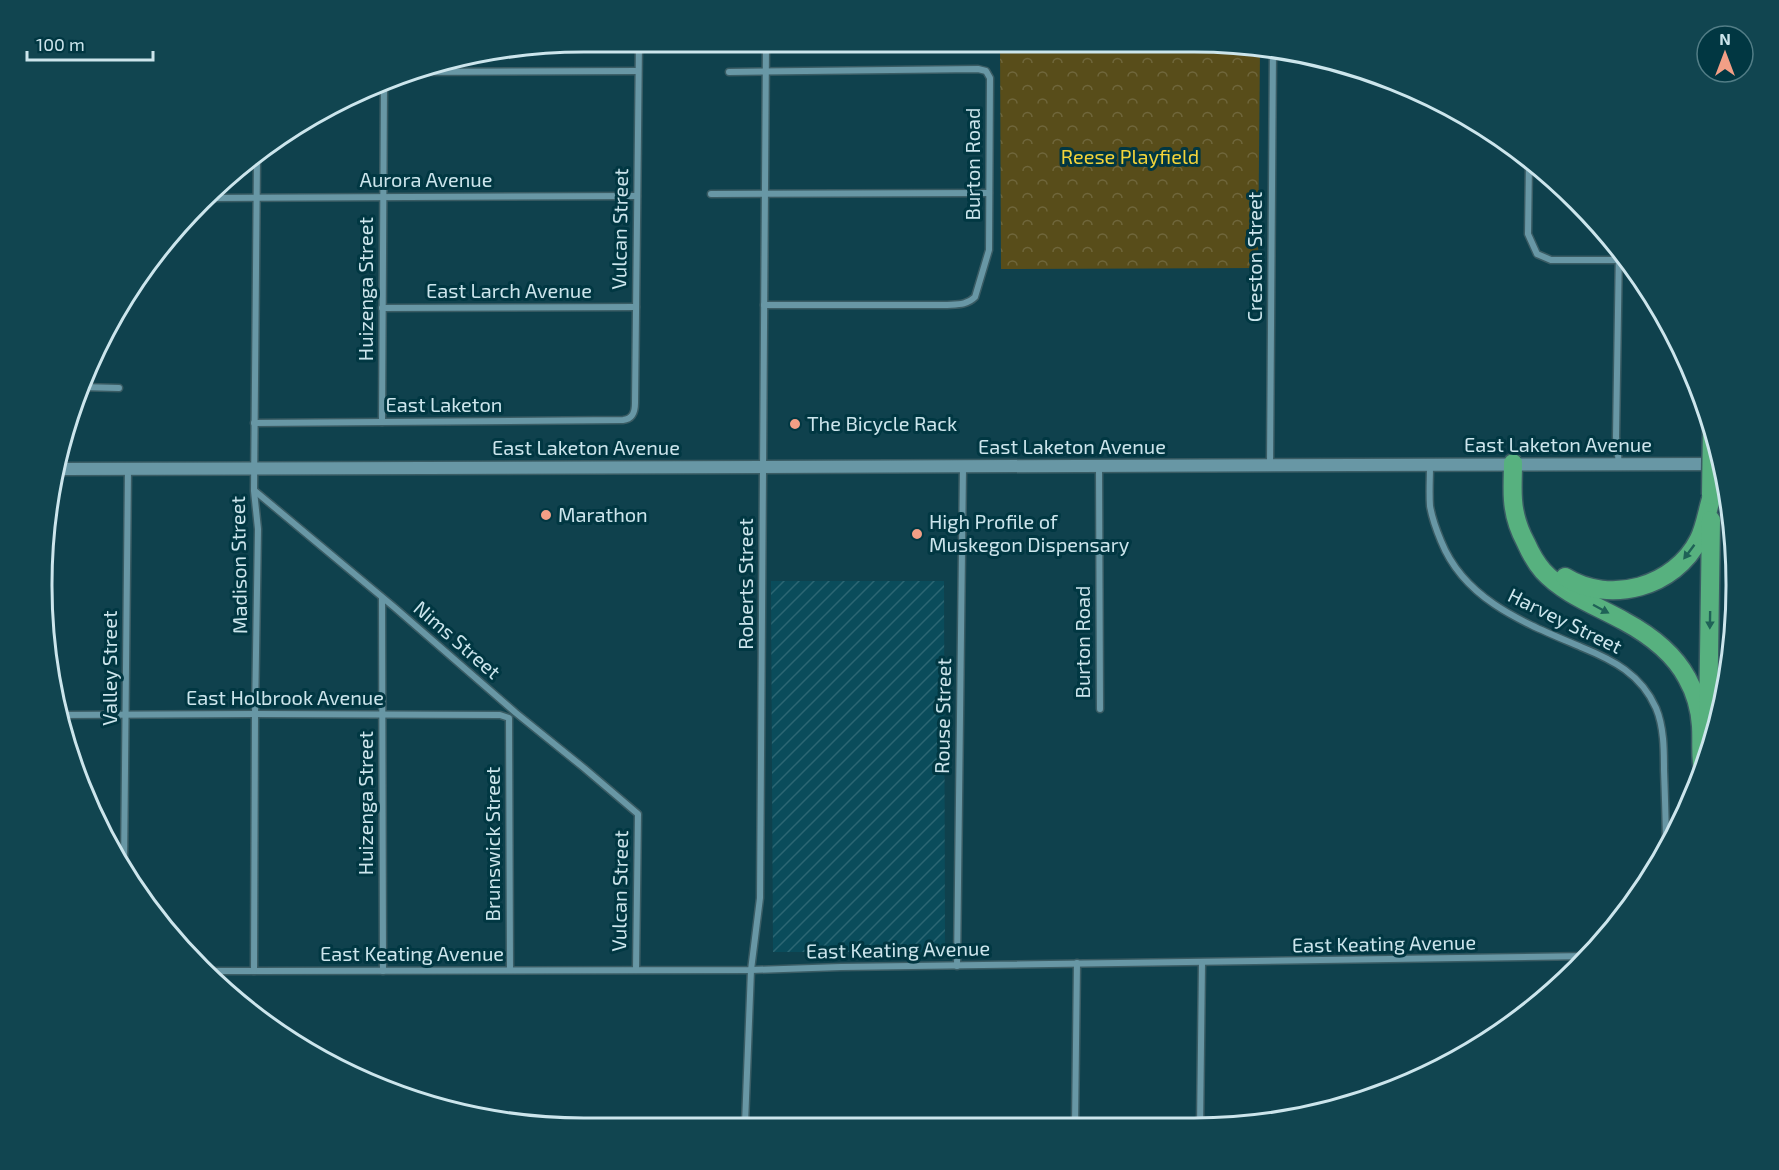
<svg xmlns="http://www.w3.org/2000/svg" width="1779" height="1170" viewBox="0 0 1779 1170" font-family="'Exo 2',sans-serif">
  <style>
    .industrial { fill: url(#industrial-furrows) }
    .park { fill: url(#park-crowns) }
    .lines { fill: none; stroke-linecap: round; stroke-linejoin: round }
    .street-casing { stroke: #3a5c64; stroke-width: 9 }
    .secondary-casing { stroke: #3a5c64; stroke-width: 15 }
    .highway-casing { stroke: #3a5c64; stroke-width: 21 }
    .street { stroke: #6897a5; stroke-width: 6 }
    .secondary { stroke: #6897a5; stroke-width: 12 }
    .highway { stroke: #57b17f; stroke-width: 18 }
    .highway-bridge-casing { stroke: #3a5c64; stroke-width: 21; stroke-linecap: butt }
    .highway-bridge { stroke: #57b17f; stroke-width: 18 }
    .oneway { fill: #1f6257 }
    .poi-dot { fill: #f39f86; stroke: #013742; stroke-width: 2 }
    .labels { text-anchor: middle; stroke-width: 6; stroke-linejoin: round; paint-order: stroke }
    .park-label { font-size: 20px; fill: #f2d33a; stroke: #013742 }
    .street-label { font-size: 20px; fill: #cce5ec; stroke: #013742 }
    .poi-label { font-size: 20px; fill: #cce5ec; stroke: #013742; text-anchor: start }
    .rim { fill: none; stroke: #cce5ec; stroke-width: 3 }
  </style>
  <defs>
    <pattern id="industrial-furrows" width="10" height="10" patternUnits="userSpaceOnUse" patternTransform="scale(1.5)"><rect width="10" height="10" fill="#0a4c5b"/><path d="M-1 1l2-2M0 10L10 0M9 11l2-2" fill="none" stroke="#2c6673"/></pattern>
    <pattern id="park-crowns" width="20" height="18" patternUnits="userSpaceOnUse" patternTransform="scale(1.5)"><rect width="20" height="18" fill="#584d1a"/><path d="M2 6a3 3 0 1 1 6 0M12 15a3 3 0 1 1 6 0" fill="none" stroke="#6f663b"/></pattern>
  </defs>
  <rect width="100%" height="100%" fill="#0f414d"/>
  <!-- industrial -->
  <path class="industrial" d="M771 581H944L945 952H773Z"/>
  <!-- park -->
  <path class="park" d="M1000 45 1260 47 1258 268 1001 269Z"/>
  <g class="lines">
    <!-- street casing -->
    <g class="street-casing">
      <g id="street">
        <path d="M407 72 638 71"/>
        <path d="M729 72 978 69 986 71 990 78 989 250 975 297C966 306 956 304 944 305H764"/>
        <path d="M1529 161 1528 234 1537 254 1551 260H1619"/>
        <path d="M711 194 989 193"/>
        <path d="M214 198 637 196"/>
        <path d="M1619 248 1616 437 1619 464"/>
        <path d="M382 308 636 307"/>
        <path d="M81 387 119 388"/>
        <path d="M382 422 384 84"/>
        <path d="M254 423 623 420C633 419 635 412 635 403L639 42"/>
        <path d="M1270 465 1273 49"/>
        <path d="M1430 465C1430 479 1429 493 1430 506 1432 518 1436 529 1441 541 1465 601 1525 623 1581 647 1613 660 1641 674 1656 708 1664 727 1664 750 1664 770 1665 798 1666 825 1666 852"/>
        <path d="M1099 467 1100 709"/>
        <path d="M255 491 394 607 516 713 584 768 638 814 636 969"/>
        <path d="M382 598 383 971"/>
        <path d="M59 715 255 714 500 715 509 718 510 970"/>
        <path d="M124 868 128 469"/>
        <path d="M957 966 963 467"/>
        <path d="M208 971 751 970 841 967 1588 956"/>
        <path d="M254 971 255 714 258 529 254 491 257 158"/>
        <path d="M745 1124 751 970 760 898 766 43"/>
        <path d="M1075 1126 1077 963"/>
        <path d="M1200 1127 1202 963"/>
      </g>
    </g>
    <!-- secondary casing -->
    <g class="secondary-casing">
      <path id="secondary" d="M62 469 1722 464"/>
    </g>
    <!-- highway casing -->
    <g class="highway-casing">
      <g id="highway">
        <path d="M1513 463C1513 475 1512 488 1513 500 1514 515 1519 530 1526 543 1530 552 1536 563 1543 571 1564 594 1597 606 1624 621 1650 635 1673 652 1687 678 1695 692 1700 710 1701 726 1702 741 1700 756 1703 771"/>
        <path d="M1565 577C1610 605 1675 587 1699 539 1705 527 1707 512 1711 499"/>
        <path d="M1708 724 1711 520"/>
      </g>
    </g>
    <!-- street -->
    <use href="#street" class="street"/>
    <!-- secondary -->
    <use href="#secondary" class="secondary"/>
    <!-- highway -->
    <use href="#highway" class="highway"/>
    <!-- highway-bridge casing -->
    <g class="highway-bridge-casing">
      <path id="highway-bridge" d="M1711 495 1712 427"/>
    </g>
    <!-- highway-bridge -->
    <use href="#highway-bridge" class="highway-bridge"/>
  </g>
  <!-- one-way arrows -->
  <defs><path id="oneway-solid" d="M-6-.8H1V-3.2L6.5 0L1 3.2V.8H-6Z" transform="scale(1.5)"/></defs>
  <g class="oneway">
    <use href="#oneway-solid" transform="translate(1689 552) rotate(127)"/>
    <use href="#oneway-solid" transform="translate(1601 609) rotate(28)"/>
    <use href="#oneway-solid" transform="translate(1710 620) rotate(91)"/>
  </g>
  <!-- markers -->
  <g class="poi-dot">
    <circle cx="795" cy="424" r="6"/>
    <circle cx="546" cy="515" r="6"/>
    <circle cx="917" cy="534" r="6"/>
  </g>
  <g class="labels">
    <!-- park labels -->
    <g class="park-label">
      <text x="1130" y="164">Reese Playfield</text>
    </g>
    <!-- street labels -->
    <g class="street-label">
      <text transform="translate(973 164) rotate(-90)" y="7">Burton Road</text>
      <text x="426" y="187">Aurora Avenue</text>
      <text transform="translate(620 229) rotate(-89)" y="7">Vulcan Street</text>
      <text transform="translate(1255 257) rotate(-90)" y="7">Creston Street</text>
      <text transform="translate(366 289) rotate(-90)" y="7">Huizenga Street</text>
      <text x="509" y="298">East Larch Avenue</text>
      <text x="444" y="412">East Laketon</text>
      <text x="1558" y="452">East Laketon Avenue</text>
      <text x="1072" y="454">East Laketon Avenue</text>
      <text x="586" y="455">East Laketon Avenue</text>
      <text transform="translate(239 565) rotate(-91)" y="7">Madison Street</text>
      <text transform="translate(746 584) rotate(-90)" y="7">Roberts Street</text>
      <text transform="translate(1565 621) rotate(26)" y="7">Harvey Street</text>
      <text transform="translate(457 640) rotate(41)" y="7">Nims Street</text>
      <text transform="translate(1083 642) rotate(-90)" y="7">Burton Road</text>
      <text transform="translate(110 668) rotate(-90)" y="7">Valley Street</text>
      <text x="285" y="705">East Holbrook Avenue</text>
      <text transform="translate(943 716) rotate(-89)" y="7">Rouse Street</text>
      <text transform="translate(366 803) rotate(-90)" y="7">Huizenga Street</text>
      <text transform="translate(493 844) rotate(-90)" y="7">Brunswick Street</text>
      <text transform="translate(620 891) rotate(-89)" y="7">Vulcan Street</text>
      <text transform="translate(1384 944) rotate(-1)" y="7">East Keating Avenue</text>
      <text transform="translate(898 950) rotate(-1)" y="7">East Keating Avenue</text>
      <text x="412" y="961">East Keating Avenue</text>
    </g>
    <!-- poi labels -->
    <g class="poi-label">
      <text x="807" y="431">The Bicycle Rack</text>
      <text x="558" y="522">Marathon</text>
      <text x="929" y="529">High Profile of<tspan x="929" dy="23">Muskegon Dispensary</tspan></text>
    </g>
  </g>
  <!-- crop -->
  <path d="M0 0H1779V1170H0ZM584 52H1194A532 532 0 0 1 1726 584V586A532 532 0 0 1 1194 1118H584A532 532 0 0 1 52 586V584A532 532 0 0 1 584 52Z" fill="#114550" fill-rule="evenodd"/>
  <path class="rim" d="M584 52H1194A532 532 0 0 1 1726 584V586A532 532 0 0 1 1194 1118H584A532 532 0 0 1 52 586V584A532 532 0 0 1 584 52Z"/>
  <!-- north arrow -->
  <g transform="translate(1725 54)"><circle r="28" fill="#013742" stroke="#527d86" stroke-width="1.5"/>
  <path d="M0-4.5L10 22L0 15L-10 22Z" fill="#f39f86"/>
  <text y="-9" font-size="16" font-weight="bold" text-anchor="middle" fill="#cce5ec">N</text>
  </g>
  <!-- scale -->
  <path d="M27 51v9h126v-9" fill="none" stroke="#cce5ec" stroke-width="3"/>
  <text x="36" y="51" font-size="18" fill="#cce5ec" stroke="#013742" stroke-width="4.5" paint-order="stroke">100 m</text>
</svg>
